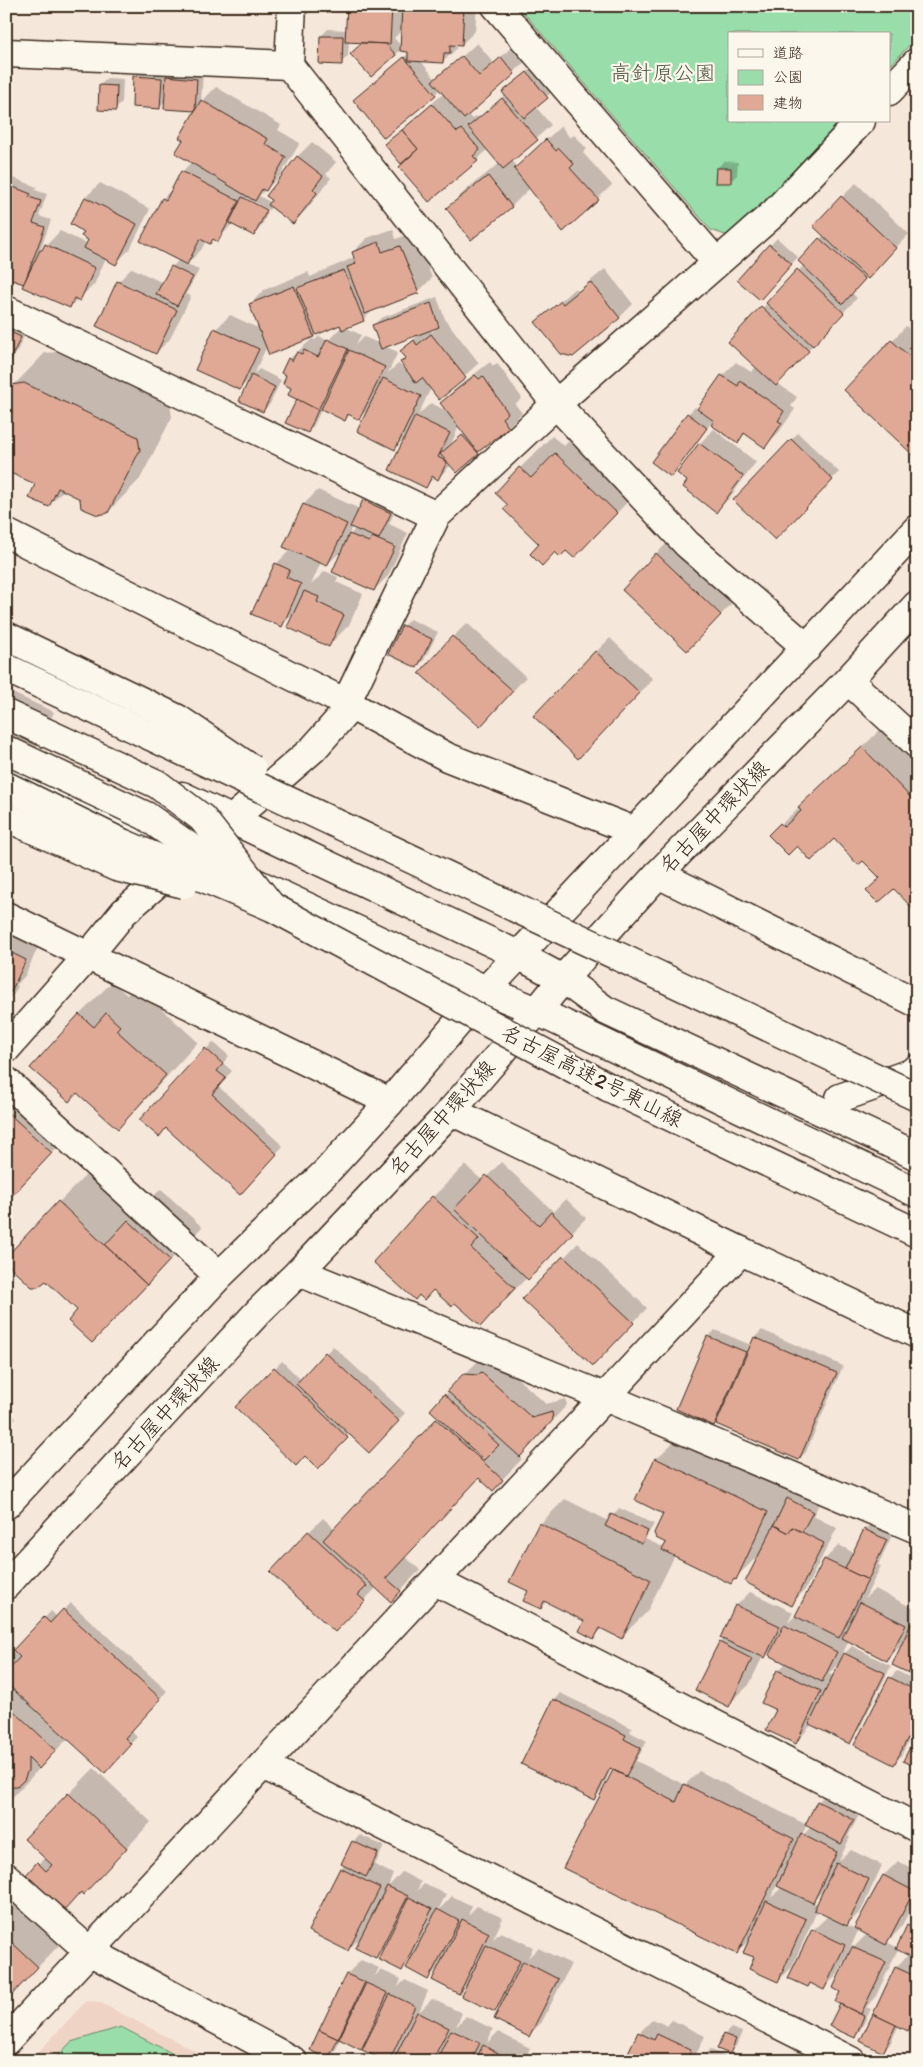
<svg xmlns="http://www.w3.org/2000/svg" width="923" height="2067" viewBox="0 0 923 2067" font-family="Itim,'Klee One',sans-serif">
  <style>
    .built { fill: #efd4c6 }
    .green { fill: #99deaa; stroke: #6a8464 }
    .shadow { fill: #0003; fill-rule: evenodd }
    .building { fill: #e0a996; stroke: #3b2a1e }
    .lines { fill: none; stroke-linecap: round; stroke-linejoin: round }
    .minor-casing { stroke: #3b2a1e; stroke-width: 31 }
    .tertiary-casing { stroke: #3b2a1e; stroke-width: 31 }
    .primary-casing { stroke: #3b2a1e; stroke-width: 31 }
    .motorway-casing { stroke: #3b2a1e; stroke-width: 31 }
    .minor { stroke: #fbf7ec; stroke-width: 28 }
    .tertiary { stroke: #fbf7ec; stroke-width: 28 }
    .primary { stroke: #fbf7ec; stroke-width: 28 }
    .motorway { stroke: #fbf7ec; stroke-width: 28 }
    .motorway-bridge-casing { stroke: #3b2a1e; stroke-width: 31; stroke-linecap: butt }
    .motorway-bridge { stroke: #fbf7ec; stroke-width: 28 }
    .labels { text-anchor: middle; stroke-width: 4.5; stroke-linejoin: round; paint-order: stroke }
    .park-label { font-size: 21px; fill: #525741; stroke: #fbf7ec }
    .street-label { font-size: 21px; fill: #3b2a1e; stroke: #fbf7ec }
  </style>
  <rect width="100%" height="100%" fill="#f6e7db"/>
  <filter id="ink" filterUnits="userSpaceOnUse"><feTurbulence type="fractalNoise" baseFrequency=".02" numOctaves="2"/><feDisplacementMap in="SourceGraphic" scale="10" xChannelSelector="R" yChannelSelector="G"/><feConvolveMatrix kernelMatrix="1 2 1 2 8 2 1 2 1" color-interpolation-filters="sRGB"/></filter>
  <g filter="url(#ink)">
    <!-- built -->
    <path class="built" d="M86 2001 99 2002 215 2061H30Z"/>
    <!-- green -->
    <g class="green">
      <path d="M518 6H917V37L889 67V34H729V121H840L766 204 728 236 711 230Z"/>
      <path d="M121 2027 187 2061H53L71 2042Z"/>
    </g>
    <!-- shadow -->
    <g class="shadow">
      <path d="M348 6H477L475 31 461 45 457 44V48L443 62 420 60 436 80 477 43 494 63 515 44 528 59 467 114 472 119 476 116 479 118 506 94 511 86 534 66 554 90 535 106 551 125 512 160 517 167 561 126 570 138 574 135 587 149 583 153 612 185 563 231 530 188 512 206 471 238 448 208 468 188 500 163 488 149 477 160 403 164 386 144 444 93 440 89 435 94 362 93 409 53V51L400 50 396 55 352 54 365 41H349L348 56 341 63 321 36 328 29 347 30ZM402 30 401 46 394 38Z"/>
      <path d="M141 70 168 71V76L174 70 203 72 201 102 216 87 281 125 278 130 300 143 280 176 259 196 272 203 274 200 268 195 298 156 312 142 336 162 326 174 331 178 307 209 293 223 272 206 269 210 246 198V201L268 212 261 227 254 234 233 223 218 240 214 238 210 242 206 241 201 250 187 264 199 270 186 294 191 296 170 339 156 353 118 282 132 268 163 283 172 267 179 260 142 240 163 198 174 187 182 172 192 161 185 139 197 110 165 108V101L160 107 134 77Z"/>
      <path d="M107 78 123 79 122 102 115 109 100 85Z"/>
      <path d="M724 161 738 162 737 175 730 182 717 168Z"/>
      <path d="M6 175 37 187 35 190 47 194 39 216 51 220 39 253 60 231 87 244 90 239 86 231V197L100 183 150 209 130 249 116 263 106 258 94 285 69 307 23 283 6 276Z"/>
      <path d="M856 183 909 234 852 293 857 298 777 383 797 397 791 406 795 409 779 432 765 446 746 433 737 441 711 423 671 476 688 414 695 407 699 410 722 376 736 362 751 372 756 367 730 342 804 265 800 261 824 235 842 197Z"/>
      <path d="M393 229 396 239 414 232 432 278 418 292 374 309 364 319 345 327 361 335 356 344 364 337 381 344 374 325 381 318 437 297 445 319 479 363 439 398 431 388 418 415 431 403 447 411 441 403 455 389 490 362 493 366 497 363 522 398 515 404 522 413 508 427 478 453 451 465 438 478 435 477 426 486 407 436 394 448 368 410 359 418 350 414 345 420 322 408 314 425 307 432 298 399 288 375 289 359 312 339 315 340 319 336 328 341 342 326 341 324 270 354 267 346 254 374 259 369 281 380 270 404 263 411 252 377 239 389 216 329 230 315 260 329 250 304 264 290 308 272 310 277 355 257 353 252 367 238ZM439 325 432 332 430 329ZM420 333 402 351 407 357 401 362 406 368 398 364 388 373 398 352 384 346ZM459 426 465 433 450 447Z"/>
      <path d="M777 238 798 257 766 291 739 279Z"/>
      <path d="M605 269 633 304 619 318 537 322 575 288 578 291Z"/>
      <path d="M6 324 27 330 6 374Z"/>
      <path d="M906 326 917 336 916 456 846 390Z"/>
      <path d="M57 352 170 404 172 417 140 479 108 512 64 490 48 506 37 483 13 386 45 353Z"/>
      <path d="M588 422 649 480 606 524 566 549 556 551 541 544 509 505 520 468 552 436 564 446Z"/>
      <path d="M714 429 756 462 730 497 716 511 689 481 679 472 700 443Z"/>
      <path d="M798 433 839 472 775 539 734 500Z"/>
      <path d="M318 490 360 509 364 500 371 493 397 506 389 524 408 533 388 576 374 590 344 548 327 565 321 562 311 585 325 571 338 577 336 582 363 594 349 625 329 645 294 613 281 626 276 564 291 549 285 546 304 504ZM352 526 356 528 348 537Z"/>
      <path d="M670 540 735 600 701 636 656 554Z"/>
      <path d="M410 619 438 632 424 660 417 667 403 626Z"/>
      <path d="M467 623 526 677 494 711 453 637Z"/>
      <path d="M610 638 653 679 592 743 596 652Z"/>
      <path d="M6 690 54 712 6 811Z"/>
      <path d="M900 711 917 728V911L863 859 834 838 797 844 770 835Z"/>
      <path d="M6 930 39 945 25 976 16 985 18 986 14 994 7 1001Z"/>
      <path d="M112 982 127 995 140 982 148 997 198 1042 150 1095 118 1127 78 1092 32 1068 80 1014Z"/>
      <path d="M213 1042 229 1056 223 1063 232 1071 218 1086 283 1146 246 1187 167 1127 141 1120Z"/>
      <path d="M6 1095 76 1127 6 1203Z"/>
      <path d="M501 1162 554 1212 566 1199 586 1218 481 1324 433 1197 465 1165 483 1181Z"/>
      <path d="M91 1170 137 1212 161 1189 202 1227 124 1309 79 1310 46 1279 59 1202Z"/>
      <path d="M578 1243 647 1308 607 1350 524 1299Z"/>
      <path d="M715 1330 751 1345 755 1337 762 1330 843 1366 806 1452 799 1459 716 1422 714 1424 708 1337Z"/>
      <path d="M333 1346 405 1413 376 1445 350 1434 318 1467 305 1454 237 1407 282 1361 301 1380Z"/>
      <path d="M496 1359 546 1404 565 1399 567 1405 519 1456 522 1459 493 1489 479 1477 405 1557 420 1570 391 1600 377 1587 349 1616 309 1532 323 1518 335 1529 439 1417 431 1410 464 1375 478 1361 493 1362Z"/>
      <path d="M6 1409 16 1418 6 1429Z"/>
      <path d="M689 1427 794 1492 819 1504 813 1516 837 1528 805 1590 791 1604 759 1555 731 1582 675 1555 647 1612 621 1637 603 1628 594 1637 586 1620 547 1601 540 1608 529 1591 540 1524 565 1499 609 1521 619 1508 654 1524 645 1539 665 1548 668 1542 656 1459Z"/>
      <path d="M872 1523 893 1533 878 1565 881 1566 865 1598 875 1589 917 1610V1615L913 1623 917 1620V1675L903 1643 887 1659 849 1640 841 1657 852 1646 891 1666 856 1735 850 1742 812 1724 796 1743 778 1710 763 1702 778 1671 787 1662 773 1648 765 1657 763 1656 749 1685 728 1705 720 1643 724 1639 736 1606 750 1592 793 1612 788 1623 798 1613 825 1559 839 1545 854 1553 865 1530ZM840 1662 834 1676 828 1674Z"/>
      <path d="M71 1603 167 1691 131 1731 137 1737 112 1764 68 1738 6 1804V1660L51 1611 57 1617Z"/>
      <path d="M897 1671 917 1681V1724L901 1756 894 1763 890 1678Z"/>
      <path d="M560 1693 632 1728 630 1732 647 1741 636 1761 685 1785 699 1771 807 1825 818 1802 825 1795 860 1813 848 1836 850 1837 839 1861 851 1850 882 1865 861 1911 847 1925 855 1929 884 1875 898 1861 917 1871V1897L900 1929 887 1942 898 1948 908 1926 917 1918V2020L908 2029 899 2025 890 2044 883 2051 861 2041 896 1967 909 1954 898 1949 875 1998 866 2007 871 2009 861 2029 854 2036 841 2003V1991L847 1962 844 1961 838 1974 824 1988 811 1982 807 1986 813 1930 828 1916 817 1911 792 1967 778 1981 756 1957 750 1939 736 1953 614 1771 616 1769 612 1767 601 1791 594 1798 554 1700ZM807 1825 811 1827 803 1835 802 1834ZM777 1885 782 1887 772 1897H771ZM825 1889 818 1904 812 1902ZM859 1929 867 1934 849 1952V1951Z"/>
      <path d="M94 1768 151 1822 108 1868 28 1875 45 1857 69 1794Z"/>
      <path d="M360 1835 384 1846 375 1865 393 1874 388 1887 402 1872 421 1882 417 1891 424 1884 446 1894 438 1911 452 1896 472 1906 468 1915 477 1906 503 1918 493 1939 501 1932 533 1947 528 1958 538 1948 571 1964 542 2022 528 2036 503 2003 495 2011 468 1983 459 1992 440 1966 428 1978 412 1958 401 1969 384 1948 376 1957 363 1935 348 1950 341 1869 345 1865 353 1842Z"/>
      <path d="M6 1888 63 1941 6 2000Z"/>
      <path d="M361 1960 379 1968 375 1976 381 1970 401 1979 398 1987 405 1980 428 1991 419 2012 432 1999 462 2013 456 2027 466 2016 493 2029 487 2043 498 2032 530 2048 524 2061H394L400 2049 388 2061 367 2042 361 2048 341 2039 335 2051 328 2058 347 1974Z"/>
      <path d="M653 2019 667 2026 672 2020 705 2036 693 2061H625L639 2033Z"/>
      <path d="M917 2027V2039L912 2037Z"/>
      <path d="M731 2028 742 2032 736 2046 729 2053 724 2035Z"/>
      <path d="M710 2049 734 2061H699Z"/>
    </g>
    <!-- building -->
    <g class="building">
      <path d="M347 6H392L390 44 345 42Z"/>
      <path d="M402 6H464L462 46 450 45V53H444L443 63 408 61V52L400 51Z"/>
      <path d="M320 36H343L342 65 319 64Z"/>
      <path d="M362 43 386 44 396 55 371 77 350 54Z"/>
      <path d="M462 56 479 76 501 57 515 74 464 119 432 81Z"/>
      <path d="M404 57 436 95 384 138 353 100Z"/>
      <path d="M527 72 548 98 524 118 502 92Z"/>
      <path d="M133 76 162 78 160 109 132 107Z"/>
      <path d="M166 76 197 79 195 111 164 109Z"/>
      <path d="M99 85 117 86 116 111 98 110Z"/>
      <path d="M502 98 538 140 503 169 468 127Z"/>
      <path d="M201 100 268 139 265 144 286 157 266 191 262 189 255 201 175 153 183 140 179 138Z"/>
      <path d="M432 104 457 132 462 129 480 150 473 156 478 161 429 202 399 167 418 149 402 130Z"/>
      <path d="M402 130 418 149 401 164 384 144Z"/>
      <path d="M546 139 556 151 559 148 574 164 570 168 599 200 563 232 514 169Z"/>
      <path d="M297 156 323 176 313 189 317 193 293 224 268 205 272 200 266 196Z"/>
      <path d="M716 168H731V183H715Z"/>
      <path d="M181 171 239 201 218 242 213 239 210 244 200 239 187 265 140 241 162 198 166 200Z"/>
      <path d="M488 176 512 207 471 240 446 208Z"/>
      <path d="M6 184 31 194 29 197 41 201 33 223 45 227 24 284 6 278Z"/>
      <path d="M841 196 896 248 868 279 813 226Z"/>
      <path d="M85 197 137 224 116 265 84 248 88 240 81 236 84 232 70 224Z"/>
      <path d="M242 197 267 210 254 236 229 223Z"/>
      <path d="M819 238 865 279 843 304 798 261Z"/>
      <path d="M379 242 382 252 400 246 419 293 365 314 347 267 356 264 352 252Z"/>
      <path d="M45 244 95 268 80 301 74 298 70 308 22 287 40 250H42Z"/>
      <path d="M769 244 792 264 760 300 737 280Z"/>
      <path d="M171 266 193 277 177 306 156 294Z"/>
      <path d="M797 269 844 313 813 346 766 303Z"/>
      <path d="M344 270 364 321 342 330 340 325 316 335 297 288Z"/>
      <path d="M117 281 177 310 156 354 96 326Z"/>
      <path d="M590 282 620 318 573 357 561 354 535 322 561 301 563 304Z"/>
      <path d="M294 286 314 337 269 355 249 304Z"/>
      <path d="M431 303 439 327 381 349 372 325Z"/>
      <path d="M761 306 809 351 776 386 728 342Z"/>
      <path d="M214 328 259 349 240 390 195 370Z"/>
      <path d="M6 330 21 337 6 369Z"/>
      <path d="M431 334 466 378 439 400 422 378 416 383 400 362 406 358 400 351 414 340 417 345Z"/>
      <path d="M327 339 348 349 318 410 288 395 291 388 283 384 286 375 281 373 288 358 292 361 297 352 302 354 304 350 318 357Z"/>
      <path d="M891 340 917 363 916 458 844 390Z"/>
      <path d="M349 350 385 367 359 420 348 414 345 421 321 409Z"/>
      <path d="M251 375 275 387 263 412 239 401Z"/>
      <path d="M475 375 479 379 483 376 508 413 502 418 509 428 478 452 440 403Z"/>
      <path d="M721 375 738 386 740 381 784 411 778 421 782 423 765 448 744 433 738 443 711 425 714 421 697 409Z"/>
      <path d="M383 378 421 396 395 450 357 431Z"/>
      <path d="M24 383 138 437 140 450 108 513 98 515 81 508 80 499 58 488 49 507 29 498 35 484 6 471V396L11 385Z"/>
      <path d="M297 399 318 410 308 433 285 423Z"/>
      <path d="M687 413 707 428 671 477 651 462Z"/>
      <path d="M415 416 450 433 438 457 447 462 438 480 432 476 426 488 389 470Z"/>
      <path d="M462 435 479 454 457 473 440 454Z"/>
      <path d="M791 439 833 480 775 540 733 500Z"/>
      <path d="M699 443 743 476 716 513 683 487 687 481 677 473Z"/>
      <path d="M555 453 617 513 574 558 566 551 560 557 555 552 542 566 530 554 539 544 503 509 508 505 495 493 519 467 531 478Z"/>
      <path d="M363 500 391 513 379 539 350 527Z"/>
      <path d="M303 504 347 524 327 566 283 547Z"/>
      <path d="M349 534 369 542 372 537 395 547 374 591 332 572Z"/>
      <path d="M656 553 721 615 687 651 622 590Z"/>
      <path d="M275 563 290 570 286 577 301 584 282 627 251 614Z"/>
      <path d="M304 591 319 597 317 602 344 615 329 647 287 627Z"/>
      <path d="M402 625 432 639 417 668 388 654Z"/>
      <path d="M452 636 513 691 480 727 419 673Z"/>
      <path d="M595 651 640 693 578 759 533 716Z"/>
      <path d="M862 747 917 804V913L894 889 878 903 866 891 880 878 863 861 858 865 834 839 811 861 797 846 788 855 768 835 780 823 784 827 801 811 798 807Z"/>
      <path d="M6 950 26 960 11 992 6 989Z"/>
      <path d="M106 1013 120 1026 116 1030 166 1075 118 1129 77 1093 69 1102 30 1068 79 1014 94 1027Z"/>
      <path d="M205 1048 223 1064 217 1071 226 1078 212 1094 277 1154 240 1195 166 1128 159 1137 139 1120Z"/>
      <path d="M6 1111 52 1153 6 1202Z"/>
      <path d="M486 1175 539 1225 551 1212 573 1233 528 1280 454 1209Z"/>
      <path d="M432 1196 479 1239 471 1248 515 1288 481 1326 455 1303 451 1306 433 1290 424 1300 419 1295 415 1300 373 1262Z"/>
      <path d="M58 1201 147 1285 92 1343 68 1321 77 1310 46 1281 38 1287H32L6 1263V1257Z"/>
      <path d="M128 1220 170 1260 147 1285 105 1245Z"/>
      <path d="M563 1256 634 1323 593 1366 522 1299Z"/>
      <path d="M707 1336 746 1352 714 1426 676 1409Z"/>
      <path d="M754 1337 837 1373 799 1460 716 1424Z"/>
      <path d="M325 1352 399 1421 369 1453 296 1384Z"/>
      <path d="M274 1367 348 1438 318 1469 305 1456 296 1466 235 1407Z"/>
      <path d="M481 1372 532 1418 552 1412 553 1420 520 1457 447 1391 463 1374 478 1375Z"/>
      <path d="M444 1394 499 1445 484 1460 430 1410Z"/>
      <path d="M436 1419 503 1480 493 1491 479 1478 386 1578 401 1591 391 1602 323 1540Z"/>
      <path d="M655 1458 768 1512 736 1580 734 1579 731 1584 662 1550 666 1543 656 1538 654 1533 663 1514 635 1500Z"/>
      <path d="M787 1498 813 1512 802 1532 792 1527 789 1533 774 1525Z"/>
      <path d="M611 1514 648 1531 642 1544 605 1526Z"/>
      <path d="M539 1523 651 1580 622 1639 600 1628 594 1639 579 1631 584 1621 544 1601 541 1609 523 1601 528 1591 509 1582Z"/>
      <path d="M774 1525 789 1533 792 1527 824 1543 792 1606 745 1582Z"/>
      <path d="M864 1529 887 1540 868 1580 845 1569Z"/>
      <path d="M308 1531 367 1586 358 1595 365 1601 335 1632 270 1572Z"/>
      <path d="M824 1559 868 1580 839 1638 795 1616Z"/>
      <path d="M860 1602 906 1625 887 1661 842 1638Z"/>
      <path d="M735 1605 780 1626 765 1658 720 1638Z"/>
      <path d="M63 1609 161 1699 125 1738 131 1744 105 1773 6 1683V1672L20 1657 13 1650 44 1617 50 1623Z"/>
      <path d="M911 1624 917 1626V1677L892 1665Z"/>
      <path d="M784 1625 837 1652 822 1682 769 1655Z"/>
      <path d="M719 1642 752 1659 729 1707 695 1690Z"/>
      <path d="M844 1653 885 1673 850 1744 809 1724Z"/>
      <path d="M777 1670 821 1691 796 1744 766 1730 776 1710 761 1703Z"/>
      <path d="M889 1677 917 1691V1720L894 1765 854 1745Z"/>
      <path d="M553 1699 626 1735 624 1739 641 1748 626 1776 610 1768 594 1800 521 1764Z"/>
      <path d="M6 1704 56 1750 39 1769 28 1758V1770L24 1780 19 1785 6 1789V1751L12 1746 6 1740Z"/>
      <path d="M917 1733V1768L903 1761Z"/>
      <path d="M613 1770 676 1802 684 1784 794 1839 737 1954 563 1868Z"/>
      <path d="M68 1793 127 1848 83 1895 81 1892 64 1911 26 1875 37 1862 46 1871 52 1865 24 1839Z"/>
      <path d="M817 1801 854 1820 841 1844 805 1825Z"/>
      <path d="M801 1834 837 1852 813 1903 777 1886Z"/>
      <path d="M352 1841 378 1853 366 1877 341 1864Z"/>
      <path d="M836 1863 869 1879 847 1926 814 1910Z"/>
      <path d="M340 1868 380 1888 348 1951 308 1931Z"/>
      <path d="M883 1875 914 1891 886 1945 854 1928Z"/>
      <path d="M387 1886 408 1896 376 1958 355 1948Z"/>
      <path d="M409 1897 432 1909 402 1971 378 1959Z"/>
      <path d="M766 1901 806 1919 778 1982 749 1969 754 1957 743 1953Z"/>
      <path d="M437 1909 459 1921 428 1980 406 1968Z"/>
      <path d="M462 1919 489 1933 459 1994 432 1980Z"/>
      <path d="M907 1925 917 1930V1960L896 1949Z"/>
      <path d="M812 1929 845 1945 824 1990 810 1983 808 1987 788 1978Z"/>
      <path d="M6 1937 38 1967 6 2001Z"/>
      <path d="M486 1945 520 1961 495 2012 461 1996Z"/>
      <path d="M852 1947 886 1962 861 2014 835 2002 840 1992 833 1988Z"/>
      <path d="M523 1961 558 1979 529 2037 494 2019Z"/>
      <path d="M895 1967 917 1977V2012L908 2031 873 2014Z"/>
      <path d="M346 1974 365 1982 338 2039 319 2030Z"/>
      <path d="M366 1983 388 1993 361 2050 339 2039Z"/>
      <path d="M390 1994 415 2006 389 2061H385L362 2050Z"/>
      <path d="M840 2004 864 2016 855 2038 829 2026Z"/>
      <path d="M417 2012 449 2028 432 2061H393Z"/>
      <path d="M873 2014 896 2025 883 2053 860 2041Z"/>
      <path d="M319 2030 338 2039 328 2060 310 2050Z"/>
      <path d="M451 2030 480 2043 471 2061H436Z"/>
      <path d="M638 2032 654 2040 657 2034 691 2050 687 2061H624Z"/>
      <path d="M723 2034 736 2039 730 2054 717 2049Z"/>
      <path d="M483 2045 513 2061H475Z"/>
    </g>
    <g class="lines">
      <!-- minor casing -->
      <g class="minor-casing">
        <g id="minor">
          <path d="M292 6 289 65 556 404 687 544 807 648"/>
          <path d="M496 6 716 262"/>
          <path d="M6 53 289 65"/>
          <path d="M889 91 917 62"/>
          <path d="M6 310 436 516"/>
          <path d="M6 533 346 703 447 757 634 831"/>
          <path d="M848 680 917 744"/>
          <path d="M346 703 436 516 556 404 774 213 861 121"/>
          <path d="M214 835 313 749 351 706"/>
          <path d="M658 874 917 1003"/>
          <path d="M6 916 390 1102"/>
          <path d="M6 1049 88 956 124 912 177 866"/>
          <path d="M6 1081 219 1276"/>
          <path d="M840 1098 911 1073 917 1069"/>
          <path d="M451 1111 741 1251 917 1334"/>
          <path d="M299 1272 605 1397 917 1529"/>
          <path d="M435 1581 917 1828"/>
          <path d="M263 1765 851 2061"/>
          <path d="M6 1877 89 1951 293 2061"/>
          <path d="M6 2041 741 1251"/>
        </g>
      </g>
      <!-- tertiary casing -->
      <g class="tertiary-casing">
        <g id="tertiary">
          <path d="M6 767 175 845"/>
          <path d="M182 796 518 955 563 979"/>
          <path d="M245 878 486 990 537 1011"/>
        </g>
      </g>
      <!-- primary casing -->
      <g class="primary-casing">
        <g id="primary">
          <path d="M6 1505 219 1276 328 1170 390 1102 486 990 917 529"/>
          <path d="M6 1585 259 1311 299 1272 451 1111 537 1011 563 979 658 874 848 680 917 605"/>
        </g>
      </g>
      <!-- motorway casing -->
      <g class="motorway-casing">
        <g id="motorway">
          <path d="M563 979 605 1010 917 1156"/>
          <path d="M537 1011 917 1193"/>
        </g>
      </g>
      <!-- minor -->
      <use href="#minor" class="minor"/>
      <!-- tertiary -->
      <use href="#tertiary" class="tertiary"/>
      <!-- primary -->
      <use href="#primary" class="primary"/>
      <!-- motorway -->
      <use href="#motorway" class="motorway"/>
      <!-- motorway-bridge casing -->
      <g class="motorway-bridge-casing">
        <g id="motorway-bridge">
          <path d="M6 636 178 719 252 769"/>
          <path d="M6 668 917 1097"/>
          <path d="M6 714 157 784 202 818 271 906"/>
          <path d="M6 750 146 816 233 878"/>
          <path d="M6 786 122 843 272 907 608 1087 917 1233"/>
          <path d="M6 817 116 867 184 884"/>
        </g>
      </g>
      <!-- motorway-bridge -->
      <use href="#motorway-bridge" class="motorway-bridge"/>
    </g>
  </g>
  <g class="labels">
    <!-- park labels -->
    <g class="park-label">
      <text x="663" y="80">高針原公園</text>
    </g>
    <!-- street labels -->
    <g class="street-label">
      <text transform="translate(714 817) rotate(-46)" y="7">名古屋中環状線</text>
      <text transform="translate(592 1076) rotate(27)" y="7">名古屋高速2号東山線</text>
      <text transform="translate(442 1118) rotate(-48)" y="7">名古屋中環状線</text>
      <text transform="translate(165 1413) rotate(-47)" y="7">名古屋中環状線</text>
    </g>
  </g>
  <!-- margin -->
  <rect width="923" height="2067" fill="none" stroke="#fbf7ec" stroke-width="25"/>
  <rect x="12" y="12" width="898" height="2042" fill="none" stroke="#3b2a1e" stroke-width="2" filter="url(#ink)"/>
  <!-- legend -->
  <rect x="728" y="32" width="162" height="90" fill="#fbf7ec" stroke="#aea59a"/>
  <rect x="738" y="49" width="25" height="8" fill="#fbf7ec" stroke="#aea59a"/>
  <text x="773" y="58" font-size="15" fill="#3b2a1e">道路</text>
  <rect x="738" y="70" width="25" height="15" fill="#99deaa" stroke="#aea59a"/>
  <text x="773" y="82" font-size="15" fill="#3b2a1e">公園</text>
  <rect x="738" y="95" width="25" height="15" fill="#e0a996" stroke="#aea59a"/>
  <text x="773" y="108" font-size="15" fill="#3b2a1e">建物</text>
</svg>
